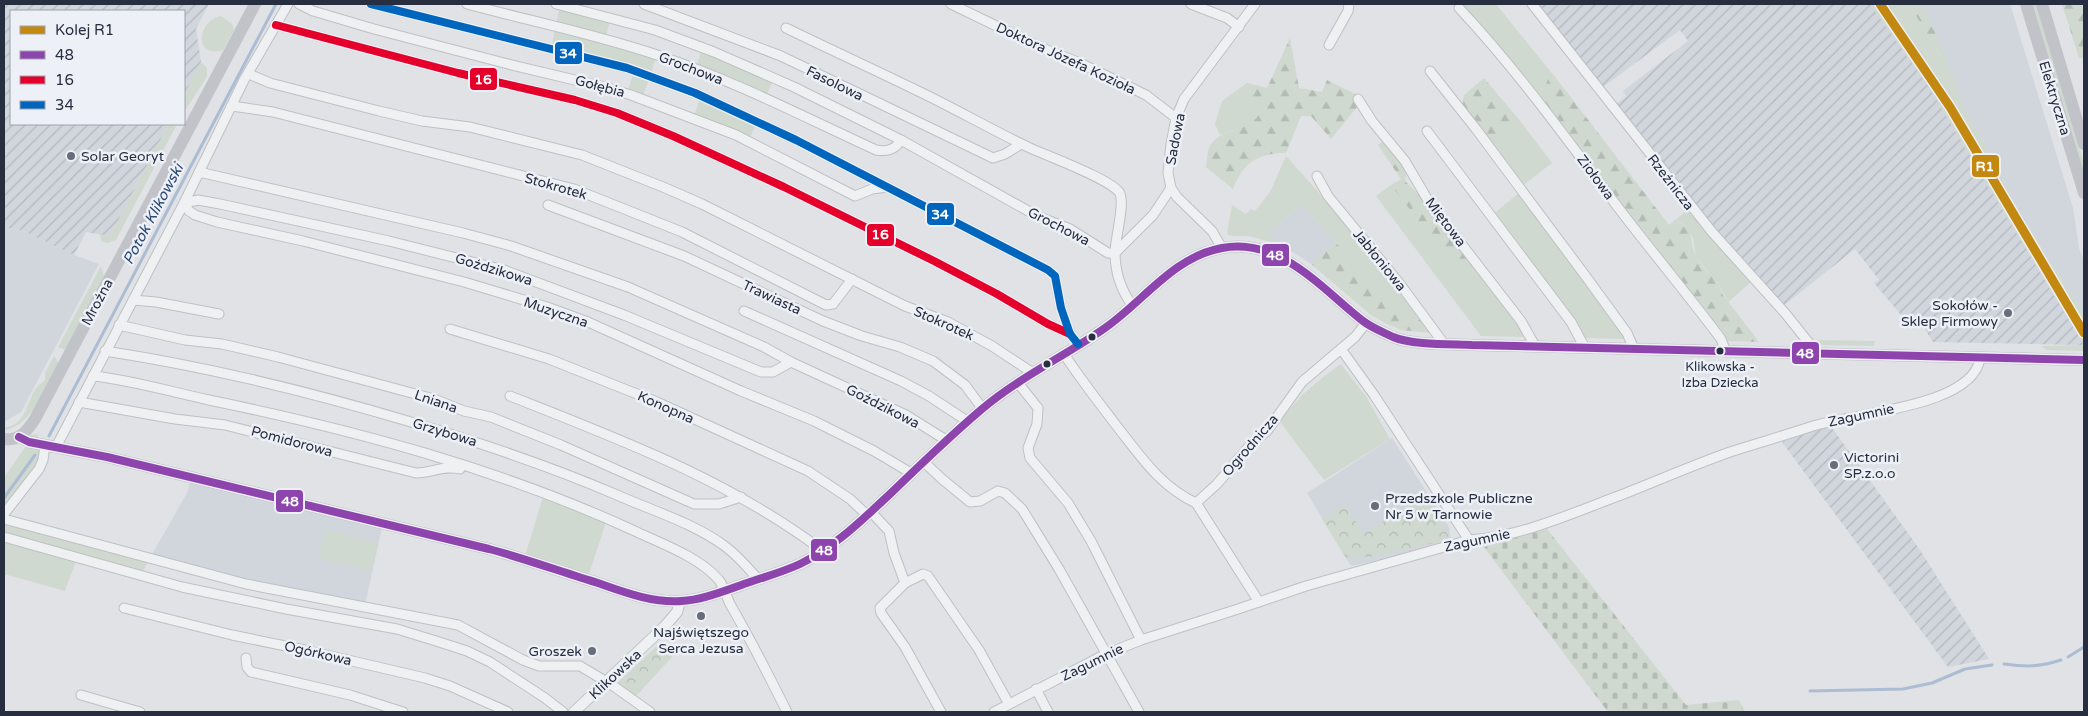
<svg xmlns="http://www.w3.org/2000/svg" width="2088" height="716" viewBox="0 0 2088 716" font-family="'Varela Round',sans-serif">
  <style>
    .built { fill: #d1d5dc }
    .industrial { fill: url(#industrial-furrows) }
    .grass { fill: #d0d9d0 }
    .forest { fill: url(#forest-firs) }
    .cemetery { fill: url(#cemetery-stones) }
    .park { fill: url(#park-crowns) }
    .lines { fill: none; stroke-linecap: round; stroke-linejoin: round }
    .stream { stroke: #acbdd3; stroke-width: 3 }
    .minor-casing { stroke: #bec0c3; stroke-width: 11 }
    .tertiary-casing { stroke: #bec0c3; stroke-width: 12 }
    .minor { stroke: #eff0f2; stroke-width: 9 }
    .tertiary { stroke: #eff0f2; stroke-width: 10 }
    .secondary { stroke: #c1c3c9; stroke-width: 12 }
    .bus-1-casing { stroke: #edf0f6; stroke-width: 11 }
    .bus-2-casing { stroke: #edf0f6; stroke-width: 11 }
    .bus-3-casing { stroke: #edf0f6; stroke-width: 11 }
    .bus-1 { stroke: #8e44ad; stroke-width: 8 }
    .bus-2 { stroke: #e4002b; stroke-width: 8 }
    .bus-3 { stroke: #0065bd; stroke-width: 8 }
    .rail-1-casing { stroke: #edf0f6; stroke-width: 12 }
    .rail-1 { stroke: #c38810; stroke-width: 9 }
    .poi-dot { fill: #676d7a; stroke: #edf0f6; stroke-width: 2 }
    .bus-dot { fill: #262e40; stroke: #edf0f6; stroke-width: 2 }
    .labels { text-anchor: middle; stroke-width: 5; stroke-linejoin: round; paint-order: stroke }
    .bus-label { font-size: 13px; fill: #262e40; stroke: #edf0f6 }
    .street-label { font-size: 14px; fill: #262e40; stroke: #edf0f6 }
    .poi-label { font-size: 14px; fill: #262e40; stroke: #edf0f6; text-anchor: start }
    .water-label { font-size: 15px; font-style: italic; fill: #2d4a76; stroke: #edf0f6 }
    .line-badge { stroke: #edf0f6; stroke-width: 2 }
    .badge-label { font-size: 14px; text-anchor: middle; font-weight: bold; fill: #fff }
  </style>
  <defs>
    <pattern id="industrial-furrows" width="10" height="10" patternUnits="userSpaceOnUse" patternTransform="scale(1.25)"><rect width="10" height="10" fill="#d1d5dc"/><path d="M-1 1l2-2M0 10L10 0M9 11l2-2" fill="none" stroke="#b3b7be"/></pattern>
    <pattern id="forest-firs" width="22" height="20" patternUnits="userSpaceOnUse" patternTransform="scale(1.25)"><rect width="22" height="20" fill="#d0d9d0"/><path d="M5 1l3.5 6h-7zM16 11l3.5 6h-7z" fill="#b2bbb4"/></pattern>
    <pattern id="cemetery-stones" width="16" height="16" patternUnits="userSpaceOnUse" patternTransform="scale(1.25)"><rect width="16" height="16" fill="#d0d9d0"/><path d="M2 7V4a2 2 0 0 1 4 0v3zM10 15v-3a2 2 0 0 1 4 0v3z" fill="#b2bbb4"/></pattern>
    <pattern id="park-crowns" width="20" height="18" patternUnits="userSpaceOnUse" patternTransform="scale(1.25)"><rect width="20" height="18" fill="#d0d9d0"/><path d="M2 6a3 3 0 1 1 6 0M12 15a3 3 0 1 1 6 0" fill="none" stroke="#b2bbb4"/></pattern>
  </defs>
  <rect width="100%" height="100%" fill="#e0e2e5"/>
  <!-- built -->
  <g class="built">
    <path d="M1922 4H2010L2073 208 2079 248 2084 261V314L2018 211 1992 157 1963 105Z"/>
    <path d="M1302 204 1336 243 1311 264 1290 250 1275 243 1270 232Z"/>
    <path d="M4 227 21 230 74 255 99 264 21 412 4 422Z"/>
    <path d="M1392 438 1449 527 1451 539 1384 559 1351 566 1307 493Z"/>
    <path d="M191 478 383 523 365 605 291 592 150 558 187 493Z"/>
  </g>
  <!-- industrial -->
  <g class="industrial">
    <path d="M4 4H209L196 29 201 62 184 95V11H11V124H169L110 236 86 232 74 255 21 230 4 227Z"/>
    <path d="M1536 4H1870L1927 84 2084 345 1933 342 1917 317 1901 315 1874 283 1879 280 1855 249 1783 306 1692 201 1616 104 1626 96 1623 91 1688 41 1680 30 1603 87Z"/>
    <path d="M1830 425 1920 550 1989 659 1948 667 1782 442Z"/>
  </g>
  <!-- grass -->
  <g class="grass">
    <path d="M1458 4H1496L1559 82 1554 79H1548L1544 105 1492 41Z"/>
    <path d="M1870 4H1909L1954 78 1963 105 1992 157 2018 211 2084 314V345L1927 84Z"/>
    <path d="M2031 4H2036L2084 164V181Z"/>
    <path d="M560 5 611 17 605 40 657 55 642 99 627 94 634 71 551 49Z"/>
    <path d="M221 16 232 24 234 30 223 50C194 59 196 21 221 16Z"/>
    <path d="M702 48 774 78 765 99 696 69Z"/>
    <path d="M201 62 207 68V77L184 112V95Z"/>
    <path d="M1247 83 1252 100 1259 113C1255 126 1232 130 1220 135L1215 124 1222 101Z"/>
    <path d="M701 96 757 122 748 142 693 119Z"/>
    <path d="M1521 122 1552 163 1522 186 1493 150Z"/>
    <path d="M169 124H177L116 240 107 243 102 241 99 234 110 236Z"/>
    <path d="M1286 156C1334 208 1378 262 1419 319L1401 324 1372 284 1302 204 1270 232 1275 243 1248 236H1231L1227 234 1232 205 1246 214 1251 209 1255 211 1270 192Z"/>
    <path d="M1391 185 1420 220 1474 264 1519 322 1526 337 1481 336 1376 196Z"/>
    <path d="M1519 193 1627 339 1584 338 1493 214Z"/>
    <path d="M1688 210 1751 282 1728 302 1721 288 1696 257 1693 238 1683 224 1675 220Z"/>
    <path d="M101 266 104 277 66 350 58 347Z"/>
    <path d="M1813 340 1875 341 1874 346 1818 345Z"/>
    <path d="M2084 345V351L2047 350 2041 346Z"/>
    <path d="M54 356 59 363C46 388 34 423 4 431V427C27 427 26 398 39 385 41 383 44 382 45 380V373Z"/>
    <path d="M1341 364 1367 398 1390 439 1324 480 1280 422C1299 395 1315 383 1341 364Z"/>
    <path d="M38 434 40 457 43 460 4 514V478L28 443 19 437Z"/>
    <path d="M544 494 607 519 587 580 524 559Z"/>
    <path d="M4 519 150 558 141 575 77 558 65 591 4 574Z"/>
    <path d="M325 530 378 543 371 571 318 558Z"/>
  </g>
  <!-- forest -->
  <g class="forest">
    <path d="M1909 4H1922L1926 10 1954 78Z"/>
    <path d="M2062 4H2084V58H2079Z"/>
    <path d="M1290 38 1299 88 1322 92 1327 80 1357 95 1354 100 1357 107 1331 139 1311 116H1301L1286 153C1257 153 1243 163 1233 189L1206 167C1207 161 1207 154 1209 148 1218 127 1254 131 1259 113L1252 100 1247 83 1267 88Z"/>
    <path d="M1484 78 1521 122 1493 150 1462 103 1464 95Z"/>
    <path d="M1548 79H1554L1559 82 1669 225 1675 220C1697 231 1688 240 1696 256 1703 271 1719 279 1723 295L1759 342 1725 341 1544 105 1543 92Z"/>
    <path d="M1384 140 1407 170 1405 181 1428 204 1474 264 1471 267 1456 269 1391 185 1401 179 1378 145Z"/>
    <path d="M1336 243C1359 269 1385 294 1401 324L1419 319 1431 333 1401 330 1385 323 1371 315 1311 264Z"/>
  </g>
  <!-- cemetery -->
  <path class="cemetery" d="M1547 529 1686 705 1739 700 1745 712H1608L1484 547Z"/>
  <!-- park -->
  <g class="park">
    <path d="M1428 494 1450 539 1378 556 1346 558 1322 519 1344 505 1364 534Z"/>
    <path d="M660 643 673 656 634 698 617 683Z"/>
  </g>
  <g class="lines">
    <!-- stream -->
    <g class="stream">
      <path d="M49 436 276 4"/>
      <path d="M4 498 35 455"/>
      <path d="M2068 657 2084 647"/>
      <path d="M2004 664C2027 667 2039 667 2061 660"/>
      <path d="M1810 691 1903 689 1932 683 1965 669 1992 665"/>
    </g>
    <!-- minor casing -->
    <g class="minor-casing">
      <g id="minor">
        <path d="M299 4 313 11 374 29 508 64 604 87 631 95 736 135 855 196 872 189 888 187"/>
        <path d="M371 4 627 68 695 93 796 140 1048 270 1055 276 1061 308 1070 334 1078 344"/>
        <path d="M467 4C530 21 595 34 657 55 733 80 804 117 876 150 887 152 895 150 901 140"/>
        <path d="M556 4 655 30 714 52 794 87 901 140 1039 217 1070 229 1108 253H1115"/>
        <path d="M644 4 781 56 993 158 1005 154 1021 144"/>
        <path d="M951 4 1042 48 1080 63 1146 95 1176 118"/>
        <path d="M1191 4 1227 18 1239 27"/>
        <path d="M1532 4 1712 232 1785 313 1817 353"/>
        <path d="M1459 8C1518 71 1568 141 1620 210 1653 253 1688 295 1721 339L1726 352"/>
        <path d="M276 25 458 73 575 100 617 113 673 136 784 187 934 261 997 294 1048 324 1070 334"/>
        <path d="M786 28C829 49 873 69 916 90 954 108 990 129 1028 147 1047 156 1108 178 1119 192 1126 201 1115 239 1115 252 1115 271 1121 290 1132 305"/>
        <path d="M1329 45 1348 11 1349 4"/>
        <path d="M1430 71 1476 129 1587 278 1627 333 1634 349"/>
        <path d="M249 74 270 83 379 111 422 121 470 127 582 155 663 187 702 204 905 306 948 322 992 346 1033 373"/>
        <path d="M1358 99 1372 121 1405 161 1429 202 1521 321 1535 346"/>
        <path d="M232 106 273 112 574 189 682 232 826 305 833 304 852 279"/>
        <path d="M1427 131 1571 322 1585 348"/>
        <path d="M199 172 463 233 511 246 628 287 764 347 791 362 906 415 946 440"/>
        <path d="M1317 176 1328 196 1400 284 1444 344"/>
        <path d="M548 205 684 256 823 321 862 336 900 347 933 361 965 385 982 408"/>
        <path d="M1222 248 1212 231 1177 197 1171 188 1168 173 1171 144 1176 118 1184 99 1255 4"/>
        <path d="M1115 253 1153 215 1171 188"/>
        <path d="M133 300 156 302 219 314"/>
        <path d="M744 311 901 381 929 396 967 421"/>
        <path d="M119 325 185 340 222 344 278 357 434 399 464 411 491 417 561 445 694 504H719L741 497"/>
        <path d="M450 329 549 359 657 402 808 471 850 499 867 515"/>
        <path d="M1341 349 1374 395 1469 540"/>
        <path d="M105 351C209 367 311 392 411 422 481 443 550 466 617 495 653 511 694 523 726 547 738 556 748 568 758 579"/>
        <path d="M1064 354C1081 380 1100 404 1119 429 1142 458 1161 487 1196 503L1217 484 1251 444 1267 431 1302 382 1355 337 1366 323"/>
        <path d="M791 362 773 372H761L624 315 504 270 389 241 220 204 198 200 184 203 189 211 195 215 217 222 303 241 464 282 547 307 588 322 741 391 814 421 874 451 911 473"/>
        <path d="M93 376C132 380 171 392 209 400 355 430 501 469 637 532 662 544 699 557 718 579 724 585 726 596 730 604 751 640 769 676 787 712"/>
        <path d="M1018 383 1038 408 1037 424 1028 448 1030 458 1068 503 1091 541 1141 640"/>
        <path d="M510 396C619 439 729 480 823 551"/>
        <path d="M79 402 175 419 225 425 416 473C432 473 444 465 460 469"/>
        <path d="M56 447 184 203 244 80 288 4"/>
        <path d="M924 462 942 479 970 502 980 501 998 491 1005 493 1022 509 1059 569 1139 712"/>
        <path d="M1196 503 1259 602"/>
        <path d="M871 512 889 531 894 553 905 583 923 574 928 576 979 650 1009 704"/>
        <path d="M4 514 39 469 43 460 45 445"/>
        <path d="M4 519 246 584 458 625 523 660 539 666H580L612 685 650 712"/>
        <path d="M4 537 182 587 286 609 397 629 436 641 467 651 490 662 545 698 563 712"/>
        <path d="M905 583 880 608 881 613 905 647 941 712"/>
        <path d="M124 608 232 635 305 650 425 678 450 686 508 712"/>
        <path d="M246 658 247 667 251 672 350 695 403 712"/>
        <path d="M1036 689 1048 712"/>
        <path d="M81 695 140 712"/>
        <path d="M994 712 1106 654 1141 640 1235 610 1306 586 1469 540C1521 537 1572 513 1621 495 1657 481 1693 465 1730 452 1758 443 1786 435 1813 426 1853 413 1974 407 1980 358"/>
      </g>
    </g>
    <!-- tertiary casing -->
    <g class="tertiary-casing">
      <g id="tertiary">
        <path d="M19 437 29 442 107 457 489 549C526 559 562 572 598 583 624 592 652 603 681 601 703 600 726 590 747 583 764 577 783 572 800 564 835 547 862 520 890 494 920 465 950 436 982 409 1020 377 1065 356 1105 328 1144 301 1173 257 1222 248 1280 237 1322 289 1363 321 1372 328 1383 332 1393 337 1411 345 1452 344 1472 345L2084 360"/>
        <path d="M574 712 665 626 677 612 680 602"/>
      </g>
    </g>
    <!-- minor -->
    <use href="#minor" class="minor"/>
    <!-- tertiary -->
    <use href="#tertiary" class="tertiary"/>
    <!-- secondary -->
    <g class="secondary">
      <path d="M2026 4 2084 193"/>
      <path d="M2042 4 2084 144"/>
      <path d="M4 439C20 441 27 431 35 419L255 4"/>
    </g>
    <!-- bus-1 casing -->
    <g class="bus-1-casing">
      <path id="bus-1" d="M19 437 29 442 107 457 489 549C526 559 562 572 598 583 624 592 652 603 681 601 703 600 726 590 747 583 764 577 783 572 800 564 835 547 862 520 890 494 920 465 950 436 982 409 1020 377 1065 356 1105 328 1144 301 1173 257 1222 248 1280 237 1322 289 1363 321 1372 328 1383 332 1393 337 1411 345 1452 344 1472 345L2084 360"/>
    </g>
    <!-- bus-2 casing -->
    <g class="bus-2-casing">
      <path id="bus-2" d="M276 25 458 73 575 100 617 113 673 136 784 187 934 261 997 294 1048 324 1070 334"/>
    </g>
    <!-- bus-3 casing -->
    <g class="bus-3-casing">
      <path id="bus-3" d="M371 4 627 68 695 93 796 140 1048 270 1055 276 1061 308 1070 334 1078 344"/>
    </g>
    <!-- bus-1 -->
    <use href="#bus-1" class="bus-1"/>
    <!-- bus-2 -->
    <use href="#bus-2" class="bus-2"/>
    <!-- bus-3 -->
    <use href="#bus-3" class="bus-3"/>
    <!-- rail-1 casing -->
    <g class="rail-1-casing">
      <path id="rail-1" d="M1880 4 1950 107 2084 333"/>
    </g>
    <!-- rail-1 -->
    <use href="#rail-1" class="rail-1"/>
  </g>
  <!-- markers -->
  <g class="poi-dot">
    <circle cx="71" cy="156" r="5"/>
    <circle cx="2008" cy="313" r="5"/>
    <circle cx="1834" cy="465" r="5"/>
    <circle cx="1375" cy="506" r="5"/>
    <circle cx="701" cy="616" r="5"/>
    <circle cx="592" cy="651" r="5"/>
  </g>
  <g class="bus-dot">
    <circle cx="1092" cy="337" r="4.5"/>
    <circle cx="1720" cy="351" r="4.5"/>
    <circle cx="1047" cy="364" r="4.5"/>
  </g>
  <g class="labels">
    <!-- bus labels -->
    <g class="bus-label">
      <text x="1720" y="371">Klikowska -<tspan x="1720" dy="16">Izba Dziecka</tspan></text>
    </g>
    <!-- street labels -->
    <g class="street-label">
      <text transform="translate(1066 58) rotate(25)" y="5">Doktora Józefa Kozioła</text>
      <text transform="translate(691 68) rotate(21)" y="5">Grochowa</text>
      <text transform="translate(835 83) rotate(26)" y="5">Fasolowa</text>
      <text transform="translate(600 86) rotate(15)" y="5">Gołębia</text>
      <text transform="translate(2055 98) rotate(73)" y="5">Elektryczna</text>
      <text transform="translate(1175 139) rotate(-79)" y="5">Sadowa</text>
      <text transform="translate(1596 177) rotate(53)" y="5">Ziołowa</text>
      <text transform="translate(1671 182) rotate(52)" y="5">Rzeźnicza</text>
      <text transform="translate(556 186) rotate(16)" y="5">Stokrotek</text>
      <text transform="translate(1446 222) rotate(53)" y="5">Miętowa</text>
      <text transform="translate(1059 226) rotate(27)" y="5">Grochowa</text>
      <text transform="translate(1380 260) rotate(51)" y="5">Jabłoniowa</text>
      <text transform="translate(494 269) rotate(17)" y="5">Goździkowa</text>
      <text transform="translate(772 297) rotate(25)" y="5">Trawiasta</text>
      <text transform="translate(97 302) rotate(-62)" y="5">Mroźna</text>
      <text transform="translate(556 312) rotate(19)" y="5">Muzyczna</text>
      <text transform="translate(944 323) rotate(24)" y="5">Stokrotek</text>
      <text transform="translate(436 401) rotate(19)" y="5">Lniana</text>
      <text transform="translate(883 406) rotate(27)" y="5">Goździkowa</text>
      <text transform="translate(666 407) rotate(24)" y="5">Konopna</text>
      <text transform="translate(1861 415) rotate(-12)" y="5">Zagumnie</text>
      <text transform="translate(445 432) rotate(17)" y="5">Grzybowa</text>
      <text transform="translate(292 441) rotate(15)" y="5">Pomidorowa</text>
      <text transform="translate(1250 445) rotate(-49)" y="5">Ogrodnicza</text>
      <text transform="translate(1477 540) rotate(-12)" y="5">Zagumnie</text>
      <text transform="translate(318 653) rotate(13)" y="5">Ogórkowa</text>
      <text transform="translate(1092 662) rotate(-26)" y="5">Zagumnie</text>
      <text transform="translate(615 674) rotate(-43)" y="5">Klikowska</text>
    </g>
    <!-- poi labels -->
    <g class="poi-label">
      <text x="81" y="161">Solar Georyt</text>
      <text x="1998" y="310" text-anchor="end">Sokołów -<tspan x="1998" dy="16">Sklep Firmowy</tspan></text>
      <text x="1844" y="462">Victorini<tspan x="1844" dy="16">SP.z.o.o</tspan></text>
      <text x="1385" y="503">Przedszkole Publiczne<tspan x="1385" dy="16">Nr 5 w Tarnowie</tspan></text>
      <text x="701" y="637" text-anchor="middle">Najświętszego<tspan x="701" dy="16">Serca Jezusa</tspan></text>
      <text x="582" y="656" text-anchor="end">Groszek</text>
    </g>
    <!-- water labels -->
    <g class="water-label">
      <text transform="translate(153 214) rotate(-62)" y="5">Potok Klikowski</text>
    </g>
  </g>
  <g class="line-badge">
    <rect x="554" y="41" width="29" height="24" rx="5" fill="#0065bd"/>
    <rect x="469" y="67" width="29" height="24" rx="5" fill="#e4002b"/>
    <rect x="1971" y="154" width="29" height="24" rx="5" fill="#c38810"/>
    <rect x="926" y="202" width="29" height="24" rx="5" fill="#0065bd"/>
    <rect x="866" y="223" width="29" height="24" rx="5" fill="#e4002b"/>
    <rect x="1261" y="243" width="29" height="24" rx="5" fill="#8e44ad"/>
    <rect x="1791" y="341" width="29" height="24" rx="5" fill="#8e44ad"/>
    <rect x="275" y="489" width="29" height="24" rx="5" fill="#8e44ad"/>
    <rect x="810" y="538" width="28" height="24" rx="5" fill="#8e44ad"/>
  </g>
  <g class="badge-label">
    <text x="568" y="58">34</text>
    <text x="483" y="84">16</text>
    <text x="1985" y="171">R1</text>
    <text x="940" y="219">34</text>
    <text x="880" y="239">16</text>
    <text x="1275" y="260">48</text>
    <text x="1805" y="358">48</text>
    <text x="290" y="506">48</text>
    <text x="824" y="555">48</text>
  </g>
  <!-- border -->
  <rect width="2088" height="716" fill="none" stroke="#262e40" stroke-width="10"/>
  <!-- legend -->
  <rect x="10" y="10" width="175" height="115" fill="#edf0f6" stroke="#9da2ad"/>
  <rect x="20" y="26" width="25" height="8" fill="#c38810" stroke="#9da2ad"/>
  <text x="55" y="35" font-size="15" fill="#262e40">Kolej R1</text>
  <rect x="20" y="51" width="25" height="8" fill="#8e44ad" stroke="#9da2ad"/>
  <text x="55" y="60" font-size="15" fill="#262e40">48</text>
  <rect x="20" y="76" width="25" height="8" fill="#e4002b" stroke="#9da2ad"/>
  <text x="55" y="85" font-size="15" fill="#262e40">16</text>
  <rect x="20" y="101" width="25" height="8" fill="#0065bd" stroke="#9da2ad"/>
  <text x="55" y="110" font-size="15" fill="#262e40">34</text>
</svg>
